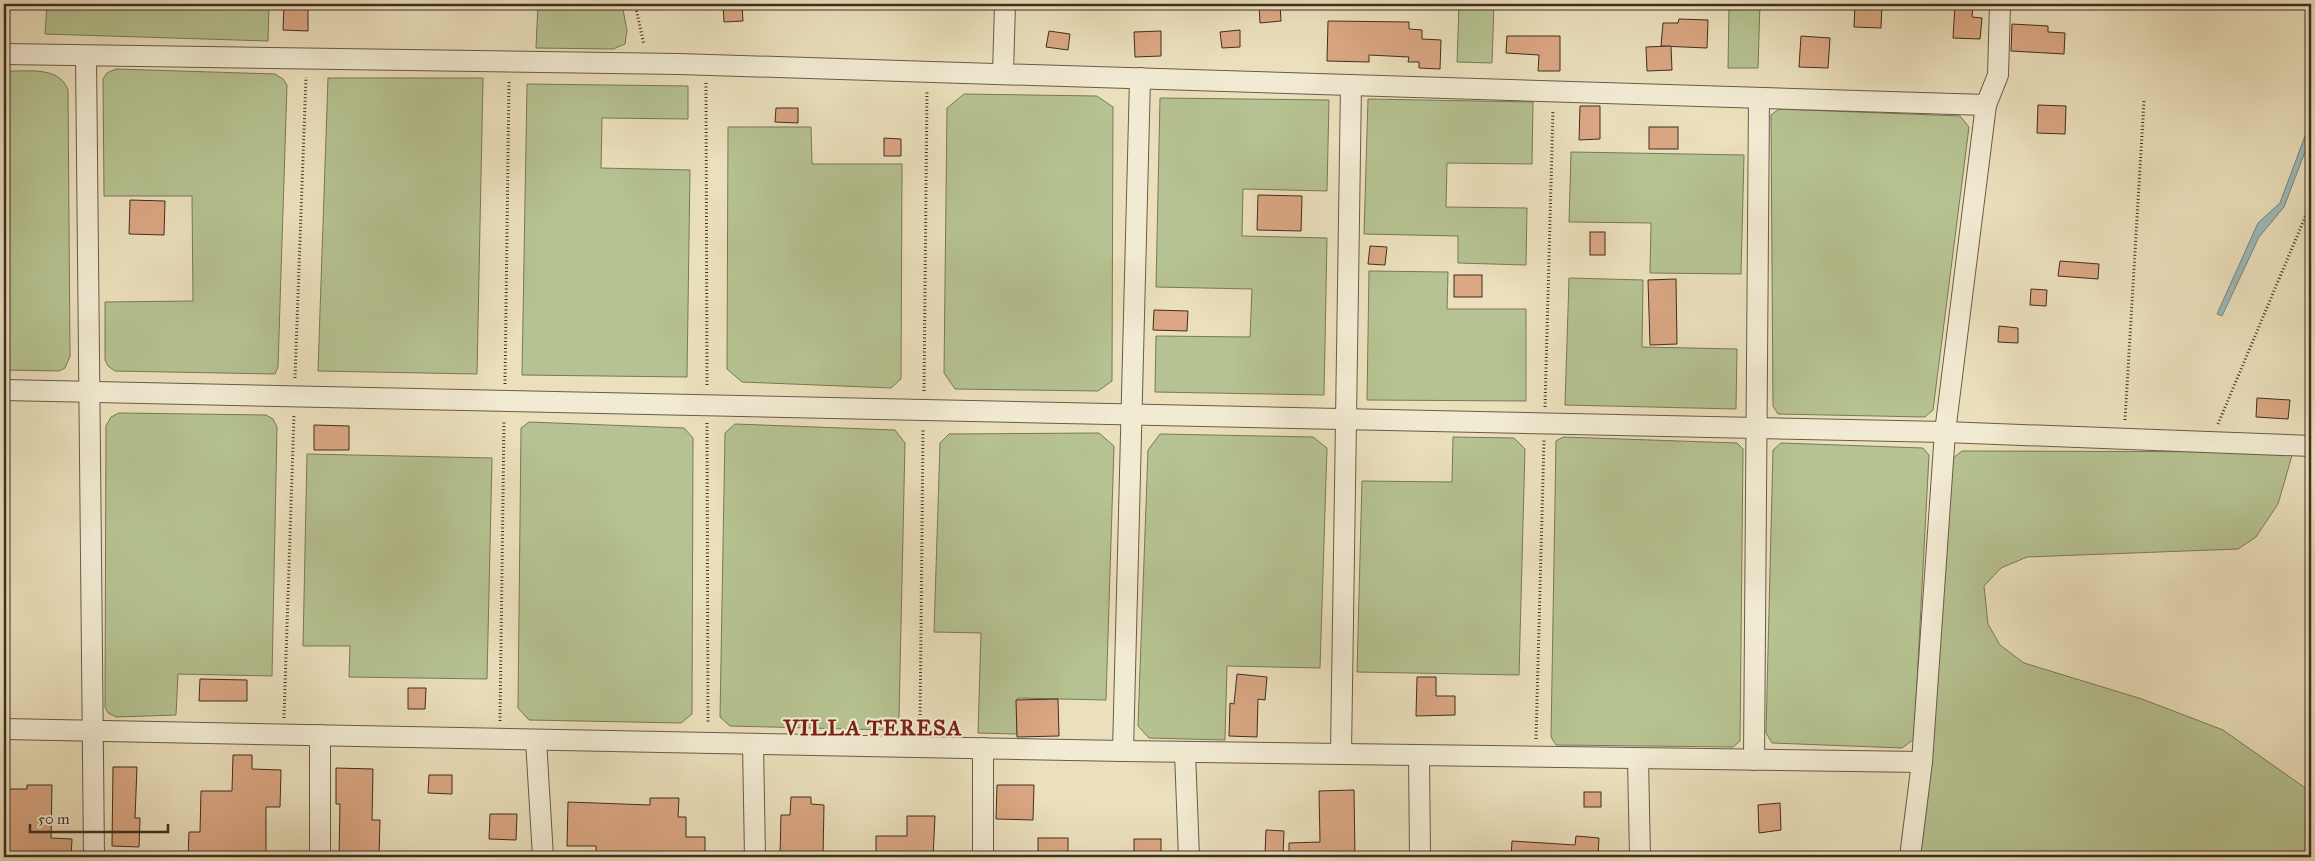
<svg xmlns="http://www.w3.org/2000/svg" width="2315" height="861" viewBox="0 0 2315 861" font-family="'IM FELL Great Primer',serif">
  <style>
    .green { fill: #b6c291; stroke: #7a7859 }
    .water { fill: #9cbbba; stroke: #77837d }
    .building { fill: #dba784; stroke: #3f2f21 }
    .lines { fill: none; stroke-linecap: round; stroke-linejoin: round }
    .minor-casing { stroke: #6a5b48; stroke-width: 22 }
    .path { stroke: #3f2f21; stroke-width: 3; stroke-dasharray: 1 2.5; stroke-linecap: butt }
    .minor { stroke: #f2ebd3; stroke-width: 20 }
    .labels { text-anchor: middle; stroke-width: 4.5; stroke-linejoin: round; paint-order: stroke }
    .district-label { font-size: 22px; font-weight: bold; letter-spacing: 1px; fill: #7a1f14; stroke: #f2ebd3 }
  </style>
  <rect width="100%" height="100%" fill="#ebe0bc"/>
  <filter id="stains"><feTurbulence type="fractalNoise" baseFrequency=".004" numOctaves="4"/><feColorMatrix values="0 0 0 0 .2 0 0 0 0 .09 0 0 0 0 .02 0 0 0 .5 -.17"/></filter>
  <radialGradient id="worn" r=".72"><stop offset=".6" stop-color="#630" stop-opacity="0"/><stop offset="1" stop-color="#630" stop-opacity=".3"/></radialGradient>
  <!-- green -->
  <g class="green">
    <path d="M47 4H269L268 41 45 34Z"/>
    <path d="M538 4H622L627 31 625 44 613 49 536 48Z"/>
    <path d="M1459 4H1494L1492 63 1457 62Z"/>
    <path d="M1729 4H1760L1758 68H1728Z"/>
    <path d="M116 69 275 74 283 79 287 85 278 367 275 374 115 371 108 366 105 360V302L193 301 192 196H104L103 79 107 73Z"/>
    <path d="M4 71C26 72 59 65 68 90L70 356 65 368 59 371 4 370Z"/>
    <path d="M328 78H483L477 374 318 371Z"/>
    <path d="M527 84 688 86V119L602 118 601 168 690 170 687 377 522 375Z"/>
    <path d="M964 94 1097 96 1113 107 1112 381 1098 391 955 389 944 373 947 108Z"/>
    <path d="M1160 98 1329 100 1327 191 1243 189 1242 236 1327 238 1324 395 1155 392 1156 336 1250 337 1252 289 1156 287Z"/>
    <path d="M1368 99 1533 102 1532 164 1447 163 1446 207 1527 208 1526 265 1458 263V236L1364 234Z"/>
    <path d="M1779 109 1960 116 1969 127 1933 410 1925 417 1778 414 1773 406 1771 115Z"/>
    <path d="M728 127H811L812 164H902L901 379 891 388 742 382 727 369Z"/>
    <path d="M1571 152 1744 155 1741 274 1650 273 1651 223 1569 222Z"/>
    <path d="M1369 271 1448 272 1447 309H1526V401L1367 400Z"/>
    <path d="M1569 278 1643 280 1642 347 1737 349 1736 409 1565 405Z"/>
    <path d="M119 413 266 415 273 419 277 427 272 676 178 674 176 715 116 717 108 713 105 707 106 426 111 417Z"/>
    <path d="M529 422 684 428 693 438 692 714 681 723 529 720 518 708 521 428Z"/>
    <path d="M735 424 895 430 905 443 899 717 889 730 730 726 720 717 725 433Z"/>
    <path d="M1099 433 1114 446 1106 700 1018 698 1017 734 978 733 981 633 934 632 940 443 949 434Z"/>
    <path d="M1160 434 1313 437 1327 448 1320 668 1227 666 1225 740 1149 738 1138 726 1148 450Z"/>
    <path d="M1453 437 1514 438 1525 449 1519 675 1357 672 1362 481 1452 482Z"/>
    <path d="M1563 437 1737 443 1743 449 1740 741 1733 747 1556 745 1551 737 1556 441Z"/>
    <path d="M1781 443 1923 448 1929 455 1914 739 1902 748 1772 743 1766 733 1773 450Z"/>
    <path d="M1962 451 2293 452 2278 504 2256 537 2238 549 2027 557 2001 568 1984 586 1988 624 2000 645 2024 663 2142 699 2223 730 2311 792V857H1920L1929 766 1953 458Z"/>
    <path d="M307 454 492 458 487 679 349 677 350 646H303Z"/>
  </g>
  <!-- water -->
  <path class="water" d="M2311 120V136L2284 207 2259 237 2222 316 2217 314 2258 223 2280 203Z"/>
  <!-- building -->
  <g class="building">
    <path d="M284 4H308V31L283 30Z"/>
    <path d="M723 4H742L743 21 724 22Z"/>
    <path d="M1280 4 1281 21 1260 23 1259 5Z"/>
    <path d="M1855 4H1882L1881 28 1854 27Z"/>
    <path d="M1955 4H1973L1972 17 1982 18 1980 39 1953 38Z"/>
    <path d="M1679 19 1708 20 1707 48 1661 46 1663 23H1678Z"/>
    <path d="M1328 21 1409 22V29L1422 30V39L1441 40 1440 69 1419 68V62H1408L1409 57 1369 55V62L1327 61Z"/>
    <path d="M2012 24 2048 26V32L2065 33 2064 54 2011 51Z"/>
    <path d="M1240 30V47L1222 48 1220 32Z"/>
    <path d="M1049 31 1070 34 1068 50 1046 47Z"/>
    <path d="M1161 31V56L1135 57 1134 32Z"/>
    <path d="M1507 36H1560V71H1538L1539 55 1506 53Z"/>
    <path d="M1801 36 1830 38 1828 68 1799 67Z"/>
    <path d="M1671 46 1672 70 1647 71 1646 47Z"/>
    <path d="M2038 105 2066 106 2065 134 2037 133Z"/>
    <path d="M1580 106H1600V139L1579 140Z"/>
    <path d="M776 108H798V123L775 122Z"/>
    <rect x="1649" y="127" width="29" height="22"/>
    <path d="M884 138 901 139V156H884Z"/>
    <path d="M1258 195 1302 196 1301 231 1257 230Z"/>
    <path d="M130 200 165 201 164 235 129 234Z"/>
    <rect x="1590" y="232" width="15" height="23"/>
    <path d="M1370 246 1387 247 1385 265 1368 264Z"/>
    <path d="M2060 261 2099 264 2098 279 2058 276Z"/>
    <rect x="1454" y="275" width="28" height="22"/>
    <path d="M1676 279 1677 344 1650 345 1648 280Z"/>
    <path d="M2031 289 2047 290 2046 306 2030 305Z"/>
    <path d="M1154 310 1188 311 1187 331 1153 330Z"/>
    <path d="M1999 326 2018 328V343L1998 342Z"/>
    <path d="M2257 398 2290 400 2288 419 2256 417Z"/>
    <path d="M314 425 349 426V450H314Z"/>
    <path d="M1237 674 1267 677 1265 700 1258 699 1257 737 1229 736 1230 703 1234 704Z"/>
    <path d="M1417 677H1436V696H1455V715L1416 716Z"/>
    <path d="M200 679 247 680V701H199Z"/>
    <path d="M408 688H426L425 709H408Z"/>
    <path d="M1058 699 1059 736 1017 737 1016 700Z"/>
    <path d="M233 755H252V769L281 770 280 807H266V857H188L189 832H200L201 791H232Z"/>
    <path d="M113 767H137L135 818H140L139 847 112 846Z"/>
    <path d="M336 768 373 769 372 820H380L379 857H339L340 804H336Z"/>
    <path d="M429 775H452V794L428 793Z"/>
    <path d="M27 785H52L51 838 72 839 71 857H4V789H27Z"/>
    <path d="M997 785H1034L1033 820 996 819Z"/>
    <path d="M1354 790 1355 857H1289V843L1320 842 1319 791Z"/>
    <rect x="1584" y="792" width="17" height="15"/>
    <path d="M791 797H811V804L824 805 823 857H780L781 815H790Z"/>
    <path d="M650 798H679L678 817H686V837H705V857H596V846H567L568 802 650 805Z"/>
    <path d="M1780 803 1781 830 1759 833 1758 805Z"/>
    <path d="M490 814H517L516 840 489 839Z"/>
    <path d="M907 816H935L933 857H876V836H907Z"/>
    <path d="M1266 830 1284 831 1283 855 1265 854Z"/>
    <path d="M1576 836 1599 838 1598 857H1511L1512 841 1575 845Z"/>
    <rect x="1038" y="838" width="30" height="19"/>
    <rect x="1134" y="839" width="27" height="18"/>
  </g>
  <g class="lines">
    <!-- minor casing -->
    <g class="minor-casing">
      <g id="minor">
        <path d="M4 54 679 64 1986 105"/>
        <path d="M86 56 94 857"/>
        <path d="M1003 74 1005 4"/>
        <path d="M4 390 1945 432 2311 446"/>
        <path d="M4 729 1123 751 1922 762"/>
        <path d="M320 735V857"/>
        <path d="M536 740 543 857"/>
        <path d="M753 744 755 857"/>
        <path d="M1123 751 1140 78"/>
        <path d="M1185 752 1189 857"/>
        <path d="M1341 754 1351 85"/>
        <path d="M1419 755 1420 857"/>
        <path d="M1638 759 1640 857"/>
        <path d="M1754 760 1759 98"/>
        <path d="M983 857V748"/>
        <path d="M1910 857 1922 762 1945 432 1986 105 1998 75 2000 4"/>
      </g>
    </g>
    <!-- path -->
    <g class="path">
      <path d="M635 4 644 45"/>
      <path d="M706 83 707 387"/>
      <path d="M295 378 306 77"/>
      <path d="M505 384 509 80"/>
      <path d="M924 391 927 90"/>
      <path d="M1545 407 1553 110"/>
      <path d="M2125 420 2144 101"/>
      <path d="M707 423 708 724"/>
      <path d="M2218 424 2311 203"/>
      <path d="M284 718 294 414"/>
      <path d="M500 721 504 420"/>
      <path d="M920 729 923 428"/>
      <path d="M1536 739 1544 440"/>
    </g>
    <!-- minor -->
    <use href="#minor" class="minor"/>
  </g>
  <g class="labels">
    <!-- district labels -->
    <g class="district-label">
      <text x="873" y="735">VILLA TERESA</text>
    </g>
  </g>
  <!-- margin -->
  <rect width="2315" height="861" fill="none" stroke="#ebe0bc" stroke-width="20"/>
  <rect x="5" y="5" width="2305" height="851" fill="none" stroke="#3f2f21" stroke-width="2.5"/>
  <rect x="10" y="10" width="2295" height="841" fill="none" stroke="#3f2f21"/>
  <!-- scale -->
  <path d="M30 824v8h138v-8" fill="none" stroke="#3f2f21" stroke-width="2.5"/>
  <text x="38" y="824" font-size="15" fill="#3f2f21" stroke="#f2ebd3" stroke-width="4" paint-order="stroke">50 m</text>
  <rect width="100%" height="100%" filter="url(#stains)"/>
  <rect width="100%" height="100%" fill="url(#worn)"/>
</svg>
